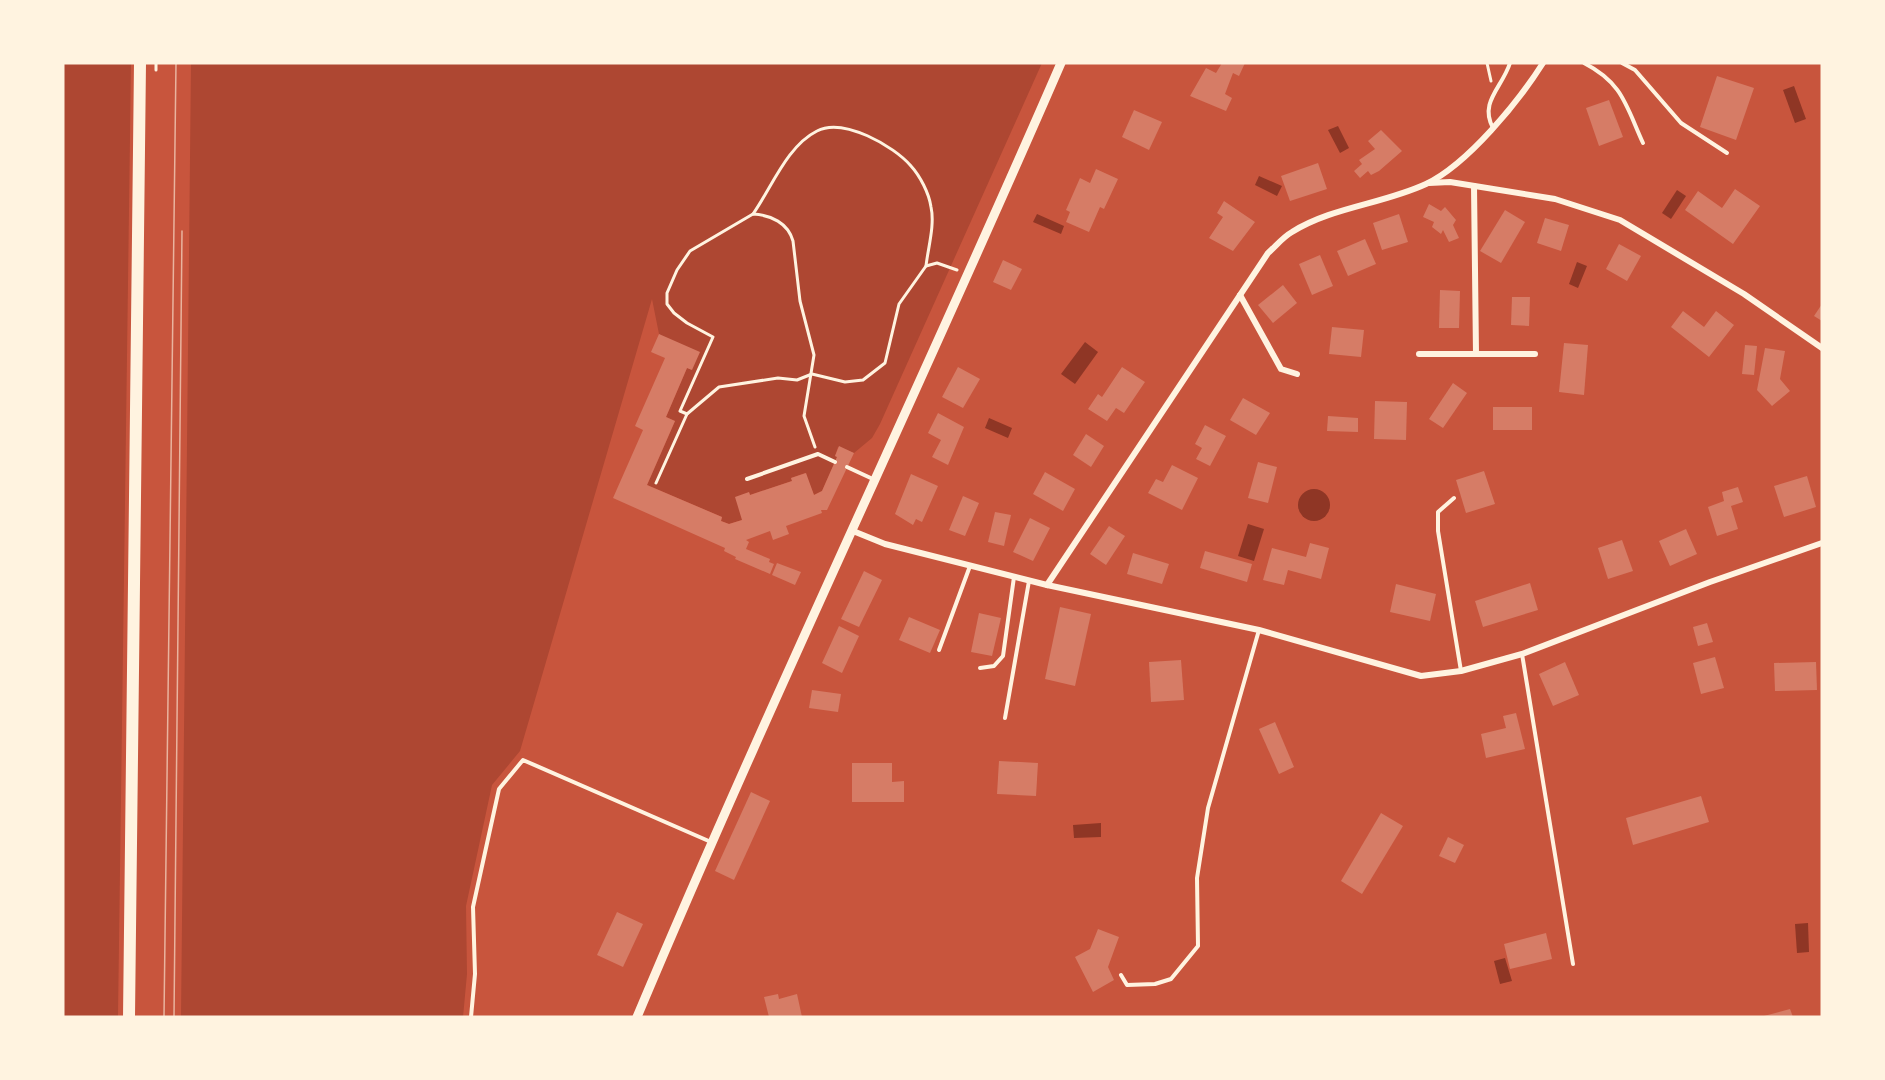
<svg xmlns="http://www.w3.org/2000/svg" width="1885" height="1080" viewBox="0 0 1885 1080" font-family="'DejaVu Sans',sans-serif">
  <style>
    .green { fill: #ae4732 }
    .water { fill: #8f3625 }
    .building { fill: #d67c66 }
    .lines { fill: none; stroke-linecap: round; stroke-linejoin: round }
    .path { stroke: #fff3e0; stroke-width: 3 }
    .service { stroke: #fff3e0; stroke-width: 4 }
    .minor { stroke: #fff3e0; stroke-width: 6 }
    .tertiary { stroke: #fff3e0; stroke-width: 9 }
    .primary { stroke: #fff3e0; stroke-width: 12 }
    .tram { stroke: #e9b49f; stroke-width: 1.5 }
  </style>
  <rect width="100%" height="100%" fill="#c8553d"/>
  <!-- green -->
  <g class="green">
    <path d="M63 63H131L118 1017H63Z"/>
    <path d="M191 63H1042L880 424 872 438 854 453 838 447 835 456 837 457 822 491 814 495 805 473 791 478 792 481 750 495 749 492 742 520 729 524 721 521 722 517 647 485 675 421 666 417 687 368 692 370 659 334 652 299 520 751 492 785 466 906 467 974 463 1017H181Z"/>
  </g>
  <!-- water -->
  <g class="water">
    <path d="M1794 86 1806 119 1795 123 1783 90Z"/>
    <path d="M1338 126 1349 148 1340 153 1328 130Z"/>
    <path d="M1259 176 1282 186 1277 196 1255 185Z"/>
    <path d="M1677 190 1686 196 1671 219 1662 213Z"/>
    <path d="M1037 214 1064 226 1061 234 1033 222Z"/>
    <path d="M1577 262 1587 266 1578 288 1569 284Z"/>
    <path d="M1085 342 1098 352 1075 384 1061 374Z"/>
    <path d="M989 418 1012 428 1008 438 985 428Z"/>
    <circle cx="1314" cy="505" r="16"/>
    <path d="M1248 524 1264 529 1254 561 1238 556Z"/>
    <path d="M1101 823V837L1074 838 1073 825Z"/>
    <path d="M1808 923 1809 952 1797 953 1795 924Z"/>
    <path d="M1505 958 1512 981 1500 984 1494 961Z"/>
  </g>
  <!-- building -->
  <g class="building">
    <path d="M1222 63H1245L1239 76 1233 73 1228 86 1225 94 1232 98 1226 111 1190 96 1206 68 1216 73Z"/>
    <path d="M1717 76 1754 88 1736 140 1700 127Z"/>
    <path d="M1609 100 1623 137 1599 146 1586 108Z"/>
    <path d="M1134 110 1162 122 1149 150 1122 137Z"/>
    <path d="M1381 130 1402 151 1379 171 1371 175 1368 171 1360 178 1354 171 1362 164 1359 160 1375 149 1368 141Z"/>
    <path d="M1318 163 1327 189 1290 201 1281 176Z"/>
    <path d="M1096 169 1118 179 1104 209 1100 207 1089 232 1066 222 1070 212 1066 210 1080 178 1090 183Z"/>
    <path d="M1735 189 1760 206 1733 244 1685 210 1698 191 1722 208Z"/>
    <path d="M1224 201 1255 222 1233 251 1209 238 1223 217 1217 213Z"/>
    <path d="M1429 204 1441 211 1445 207 1456 220 1453 225 1459 238 1449 242 1443 230 1441 234 1432 227 1434 222 1423 217Z"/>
    <path d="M1505 210 1525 222 1501 263 1480 251Z"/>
    <path d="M1399 214 1408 242 1382 250 1373 223Z"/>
    <path d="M1545 218 1569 225 1561 251 1537 243Z"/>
    <path d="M1365 239 1376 264 1348 276 1337 251Z"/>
    <path d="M1619 244 1641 256 1627 281 1606 269Z"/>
    <path d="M1320 255 1333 286 1312 295 1299 264Z"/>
    <path d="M1003 260 1022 269 1011 290 993 282Z"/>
    <path d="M1283 285 1297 303 1273 323 1258 305Z"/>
    <path d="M1440 290 1460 291 1459 328H1439Z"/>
    <path d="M1512 297H1530L1529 326 1511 325Z"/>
    <path d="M1822 304V321L1814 316Z"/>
    <path d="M1683 311 1704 327 1716 311 1734 325 1709 357 1671 327Z"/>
    <path d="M1332 327 1364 330 1361 357 1329 354Z"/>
    <path d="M659 334 700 352 692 370 687 368 666 417 675 421 647 485 722 517 721 521 729 524 742 520 735 497 749 492 750 495 792 481 791 478 806 473 814 495 822 491 837 457 835 456 839 446 854 453 827 510H821L822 513 786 526 789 534 773 540 770 531 746 540 749 542 746 549 770 559 769 562 774 564 770 574 735 559 736 557 724 551 725 548 613 498 643 430 635 426 665 358 651 352Z"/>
    <path d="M1564 343 1588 345 1584 395 1559 392Z"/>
    <path d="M1745 345 1757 346 1754 375 1742 374Z"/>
    <path d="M1765 348 1785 351 1780 379 1790 391 1772 406 1757 390Z"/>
    <path d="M958 367 980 379 963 408 942 397Z"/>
    <path d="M1122 367 1145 382 1124 413 1116 408 1107 421 1088 409 1098 394 1102 397Z"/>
    <path d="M1453 383 1467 393 1443 428 1429 419Z"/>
    <path d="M1243 398 1270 413 1256 435 1230 420Z"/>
    <path d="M1375 401 1407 402 1406 440 1374 439Z"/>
    <rect x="1493" y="407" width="39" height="23"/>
    <path d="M938 413 964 427 948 465 932 457 941 440 928 433Z"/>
    <path d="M1328 416 1358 418V432L1327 431Z"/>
    <path d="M1205 425 1226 436 1210 466 1196 459 1202 448 1195 444Z"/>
    <path d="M1086 434 1104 446 1091 467 1073 455Z"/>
    <path d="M1258 462 1277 467 1268 503 1248 498Z"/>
    <path d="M1172 465 1198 478 1182 510 1148 493 1156 479 1163 482Z"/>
    <path d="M1484 471 1495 504 1466 513 1456 480Z"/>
    <path d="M1045 472 1075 489 1063 511 1033 494Z"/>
    <path d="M911 474 938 486 922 522 916 519 913 525 895 514Z"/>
    <path d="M1807 476 1816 507 1784 517 1774 486Z"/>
    <path d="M1738 487 1743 502 1731 506 1738 529 1717 536 1708 507 1724 501 1722 492Z"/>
    <path d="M963 496 979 503 965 536 949 530Z"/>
    <path d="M995 512 1011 515 1004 546 988 542Z"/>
    <path d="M1030 518 1050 528 1033 561 1013 552Z"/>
    <path d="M1109 526 1125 536 1106 565 1090 554Z"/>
    <path d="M1686 529 1697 554 1670 566 1659 541Z"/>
    <path d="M1622 540 1633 571 1608 579 1598 548Z"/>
    <path d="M1310 543 1329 548 1321 579 1288 570 1284 585 1263 580 1272 548 1306 557Z"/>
    <path d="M1205 551 1252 564 1247 582 1200 568Z"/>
    <path d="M1133 553 1169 564 1162 584 1127 574Z"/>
    <path d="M777 563 801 572 795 585 772 575Z"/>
    <path d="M864 571 882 580 859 627 841 619Z"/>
    <path d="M1530 583 1538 610 1483 627 1475 601Z"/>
    <path d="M1396 584 1436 594 1430 621 1390 612Z"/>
    <path d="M1060 607 1091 614 1075 686 1045 679Z"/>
    <path d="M979 613 1001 618 992 656 971 652Z"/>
    <path d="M909 617 940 630 930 653 899 640Z"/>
    <path d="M1707 623 1713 642 1698 646 1693 627Z"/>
    <path d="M839 626 859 636 842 673 822 663Z"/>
    <path d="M1715 657 1724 688 1701 694 1693 663Z"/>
    <path d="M1181 660 1184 700 1151 702 1149 662Z"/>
    <path d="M1565 662 1579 695 1553 706 1539 674Z"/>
    <path d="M1816 662 1817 690 1775 691 1774 663Z"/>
    <path d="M812 690 841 694 838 712 809 708Z"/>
    <path d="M1516 713 1525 749 1486 758 1481 734 1506 728 1503 716Z"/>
    <path d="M1275 722 1294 767 1279 774 1259 729Z"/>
    <path d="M999 761 1038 763 1036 796 997 794Z"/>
    <path d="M852 763H892V782L904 781V802H852Z"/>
    <path d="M751 792 770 801 734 880 715 871Z"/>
    <path d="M1701 796 1709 822 1633 845 1626 818Z"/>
    <path d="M1381 813 1403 826 1362 894 1341 881Z"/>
    <path d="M1448 837 1464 845 1455 863 1439 856Z"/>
    <path d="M617 912 643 924 623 967 597 955Z"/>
    <path d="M1098 929 1119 937 1108 967 1114 980 1093 992 1075 957 1090 949Z"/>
    <path d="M1546 933 1552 959 1510 969 1504 944Z"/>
    <path d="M778 994 779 999 797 994 802 1017H769L764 997Z"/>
    <path d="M1790 1009 1793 1017H1764V1016Z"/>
  </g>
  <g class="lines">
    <!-- path -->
    <g class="path">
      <path d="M1487 63 1491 81"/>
      <path d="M156 70V63"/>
      <path d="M753 214C772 187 787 146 817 131 843 117 894 146 911 166 920 176 929 193 931 207 935 225 928 248 926 266"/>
      <path d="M687 414 719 387 778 378 797 380 812 374 845 382 863 380 885 363 899 304 926 266 937 263 957 270"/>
      <path d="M656 483 687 414 680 411 713 337 687 323 674 313 667 304V293L677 270 690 251 753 214C771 215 788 223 793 241L800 301 814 355 804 416 815 447"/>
    </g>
    <!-- service -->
    <g class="service">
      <path d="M1584 63C1623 83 1626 106 1643 143"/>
      <path d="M1622 63 1635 70 1681 123 1727 153"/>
      <path d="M1493 128C1479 102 1502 88 1510 63"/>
      <path d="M847 467 875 480"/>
      <path d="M747 479 818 454 835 462"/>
      <path d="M1454 498 1438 512V531L1461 671"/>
      <path d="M939 650 970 566"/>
      <path d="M1522 654 1573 964"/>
      <path d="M980 668 994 666 1003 656 1014 577"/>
      <path d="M1005 718 1029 581"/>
      <path d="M1121 975 1127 985 1155 984 1171 979 1198 946 1197 878 1208 808 1259 630"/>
      <path d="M471 1017 475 974 473 907 499 789 523 760 711 842"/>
    </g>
    <!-- minor -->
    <g class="minor">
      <path d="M1429 183 1450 182 1555 199 1620 220 1744 294 1822 348"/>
      <path d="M1474 186 1476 354"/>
      <path d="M1240 295 1281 369 1297 374"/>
      <path d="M1419 354H1535"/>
      <path d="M853 531 885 544 1047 585 1259 630 1421 676 1461 671 1522 654 1710 582 1822 543"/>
      <path d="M1047 585 1268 253C1276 246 1283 237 1292 232 1332 207 1383 204 1426 184 1468 164 1519 101 1543 63"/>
    </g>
    <!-- tertiary -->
    <path class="tertiary" d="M637 1017C772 696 923 382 1061 63"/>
    <!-- primary -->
    <path class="primary" d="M129 1017 140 63"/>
    <!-- tram -->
    <g class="tram">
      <path d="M164 1017 176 63"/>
      <path d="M174 1017 182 231"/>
    </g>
  </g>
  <!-- border -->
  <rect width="1885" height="1080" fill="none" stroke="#fff3e0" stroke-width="129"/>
</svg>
